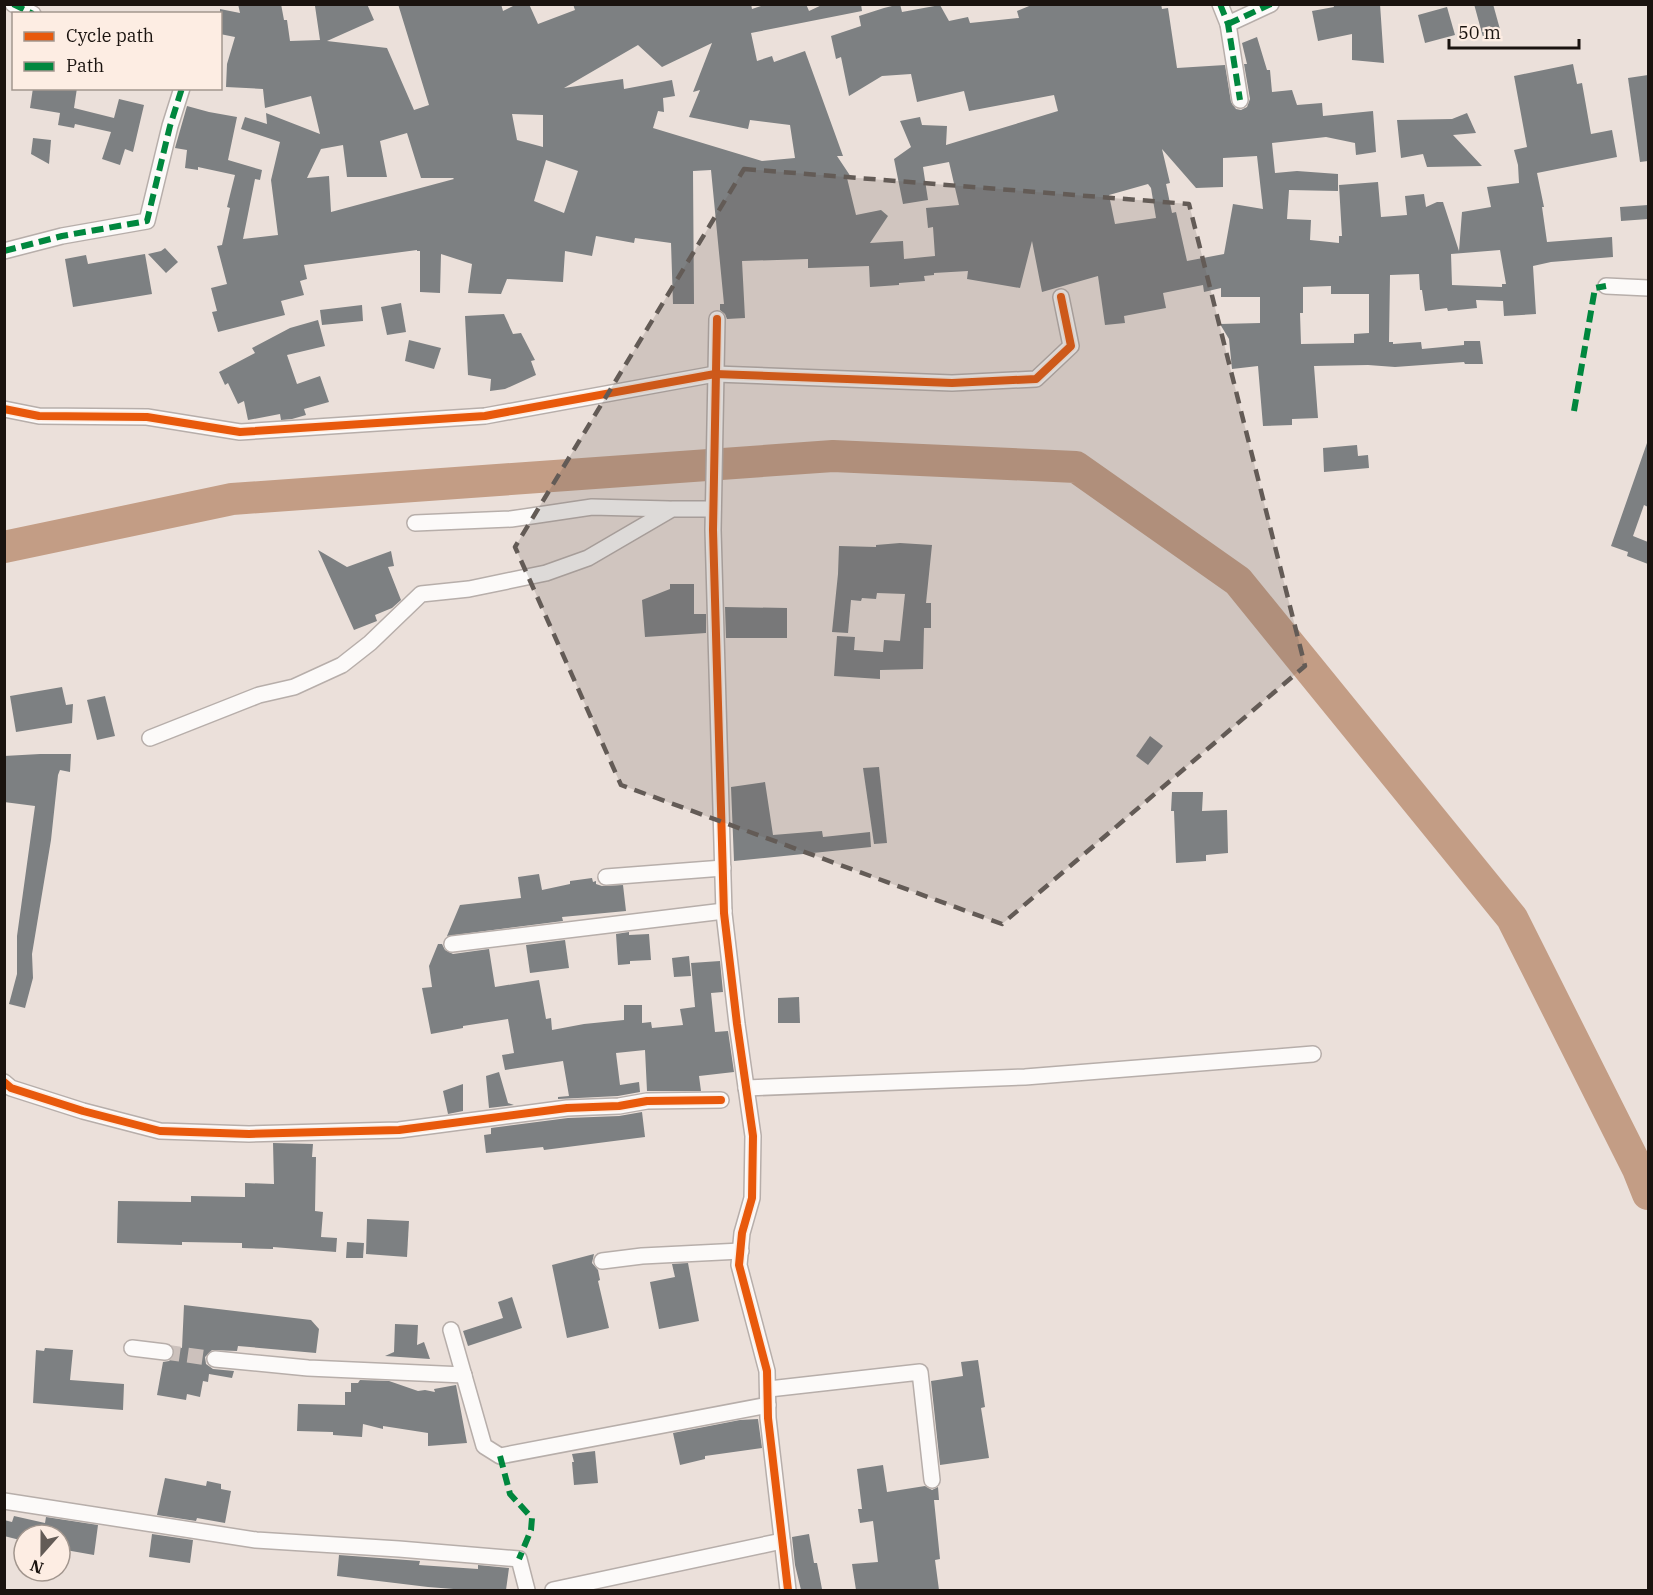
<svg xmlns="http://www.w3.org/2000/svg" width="1653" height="1595" viewBox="0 0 1653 1595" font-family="'IBM Plex Serif',serif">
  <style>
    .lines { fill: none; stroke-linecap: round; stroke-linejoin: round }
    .river { stroke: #c39d85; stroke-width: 32 }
    .building { fill: #7d8082; fill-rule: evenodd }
    .street-tunnel { stroke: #ccc1bc; stroke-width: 15; stroke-dasharray: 15 8; stroke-linecap: butt }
    .street-casing { stroke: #b7aeaa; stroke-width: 18 }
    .street { stroke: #fcfaf9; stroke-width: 15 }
    .quiet { stroke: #00873e; stroke-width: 6; stroke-dasharray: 12 6; stroke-linecap: butt }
    .cycleway-casing { stroke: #fdede3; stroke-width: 11 }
    .cycleway { stroke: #e8590c; stroke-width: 8 }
    .marked { fill: #635b56; fill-opacity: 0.2; stroke: #635b56; stroke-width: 4.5; stroke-dasharray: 12 8; stroke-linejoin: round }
  </style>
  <rect width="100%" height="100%" fill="#ebe0da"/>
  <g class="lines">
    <!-- river -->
    <path class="river" d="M4 547 232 499 833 456 1076 467 1238 581 1512 918 1638 1169 1648 1194"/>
  </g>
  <!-- building -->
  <g class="building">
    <path d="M238 4H281L284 20H287L290 41 320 40 315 6 367 4 374 20 327 41 387 48 414 110 429 105 398 4H501L503 11 517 4H529L538 24 575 10 573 4H751L752 9 767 4H806L809 11 824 4H861L862 11 751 33 757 61 772 56 774 62 805 51 843 156H837L851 177 847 178 856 215 881 210 888 216 870 243 903 241 904 259 935 256 933 227 928 228 926 208 959 205 949 162 923 167 928 200 903 204 894 159 911 147 900 121 920 117 922 125 947 126 946 145 1058 111 1054 95 969 111 964 91 917 102 911 74 882 76 849 96 841 57 836 59 831 36 861 26 859 16 884 8 900 4 902 12 940 5 949 21 968 17 970 23 1019 18 1017 11 1034 4H1161L1162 9 1168 8 1177 68 1225 65 1231 102 1236 109 1241 110 1247 107 1250 99 1244 64H1247L1242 43 1257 37 1267 70H1270L1272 92 1292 90 1297 105 1322 103 1323 116 1373 111 1376 152 1356 155 1355 143 1326 137 1272 143 1275 173 1297 171 1338 174V191L1289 190 1287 219 1311 220 1310 240 1339 243V236H1342L1339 185 1378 182 1381 217 1407 215 1405 196 1424 194 1426 207 1437 202H1443L1459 251 1462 212 1491 207 1487 187 1519 183 1518 165 1514 150 1527 147 1514 76 1573 64 1577 84 1582 83 1591 134 1612 130 1617 157 1537 173 1544 207H1542L1547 242 1612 237 1613 257 1551 262 1533 266 1536 314 1504 316 1503 301 1476 300 1477 308 1448 311 1447 308 1425 311 1422 290H1420L1419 274 1390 275 1389 342H1393V344L1421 342 1422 349 1464 345V341H1480L1483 364H1465L1464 362 1395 367 1368 365 1314 366 1318 418 1292 419V425L1263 426 1258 366 1232 369 1229 339 1220 324 1260 323V297H1221V288L1204 292 1203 285 1163 293 1166 308 1124 316 1125 323 1105 325 1098 276 1042 292 1032 241 1020 288 967 279 968 271 934 273V275L924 276 925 281 899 283V285L870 287 869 266 808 268V259L742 261 745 318 727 319 725 314 720 310V304H724L711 170 693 171 694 304H673L671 243 635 238 634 243 596 236 592 256 565 251 563 282 507 279 501 294 468 293 472 264 441 254 440 293 420 292V251H417V250L304 265 307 279 300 281 304 295 281 301 285 315 218 332 212 312 217 311 211 288 227 284 217 246 222 245 230 208 227 207 235 175 198 167V170L185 168 187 150 175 148 187 106 209 112 237 117 228 160 262 170 260 180 255 179 243 239 278 235 271 180 280 142 241 129 245 117 267 124 266 113 320 134 311 96 265 108 263 89 226 87 227 64 235 37 220 34V9L240 13ZM712 43 693 92 700 90 689 117 748 129 750 120 790 125 795 158 762 161 653 128 658 111 664 112 663 98 675 96 672 80 624 89 623 79 564 88 638 45 662 67ZM512 114 543 115V147L517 140ZM407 133 421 178H453L454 179 331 212 329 176 307 178 321 149 343 145 347 177H387L380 141ZM1162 149 1196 188 1223 187V158L1257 156 1263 209 1233 204 1224 254 1187 261 1176 212 1172 213 1166 184 1170 183ZM546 160 578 171 564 213 534 201ZM1148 184 1151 188 1156 218 1115 224 1109 195ZM1500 250 1506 284H1502V287L1452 285 1451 254ZM1331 286V294H1369V333L1354 334V343L1301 344 1300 313H1303V287Z"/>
    <path d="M1333 4H1380L1384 63 1352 60V34L1318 41 1312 11 1334 7Z"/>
    <path d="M1474 4H1493L1501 33 1483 37Z"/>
    <path d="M1447 7 1455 35 1425 43 1418 15Z"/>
    <path d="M1648 75V161L1640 162 1628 78Z"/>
    <path d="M33 88H77L74 108 114 118 119 99 144 105 133 152 125 149 120 165 102 159 111 132 75 124 74 128 58 125 60 113 30 108Z"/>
    <path d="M1467 113 1476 133 1453 135 1482 166 1427 167 1423 154 1401 158 1397 120 1452 119Z"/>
    <path d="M33 138 51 140 49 164 31 154Z"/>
    <path d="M1648 205V219L1621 221 1620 207Z"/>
    <path d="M165 248 178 262 166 273 148 254 161 251Z"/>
    <path d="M145 254 152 294 73 307 65 259 86 255 88 264Z"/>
    <path d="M401 303 406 332 387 335 381 307Z"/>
    <path d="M362 305 363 321 322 325 320 310Z"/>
    <path d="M504 314 513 334 521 333 535 360 531 361 536 375 505 389 490 391 491 379 468 375 465 316Z"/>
    <path d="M318 320 325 346 287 355 297 384 320 376 329 402 304 409 306 415 292 419 281 420 280 414 248 420 244 401 238 404 228 383 225 385 219 372 255 353 252 348 290 328Z"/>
    <path d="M409 340 441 348 434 369 405 361Z"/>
    <path d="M1647 443 1648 507 1644 505 1633 536 1648 542V564L1627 556 1628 552 1611 546Z"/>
    <path d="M1357 445 1358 456 1368 455 1369 468 1324 472 1323 448Z"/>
    <path d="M900 543 932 545 926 603H931V628H924L923 669 880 670V679L834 676 837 636 855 637 854 650 883 652 884 640 900 641 905 594 877 593 876 599 862 598 861 601 851 600 848 633 832 632 838 574 839 546 876 547V545Z"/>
    <path d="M318 550 347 567 391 551 394 566 388 567 401 600 392 608 375 615 377 621 354 630Z"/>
    <path d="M670 584H694V614H706V633L645 637 642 600 670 589Z"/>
    <path d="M725 607 787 608V638H726Z"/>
    <path d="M62 687 66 705 73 704 72 723 16 732 10 696Z"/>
    <path d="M105 696 115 736 97 740 87 700Z"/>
    <path d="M1150 736 1163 746 1148 765 1136 756Z"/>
    <path d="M40 754H71L70 772 60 770 58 775 51 840 32 954 33 978 25 1008 9 1004 17 974V936L35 806 4 802V756Z"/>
    <path d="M879 767 887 843 874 844 863 768Z"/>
    <path d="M765 782 773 835 822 831 823 837 870 832 871 847 734 861 731 787Z"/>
    <path d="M1172 792H1203L1202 811 1227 810 1228 853 1206 855V861L1176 863 1174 811H1171Z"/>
    <path d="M539 874 542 890 570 884V881L592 878 593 882 596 881V884L602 886 623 885 626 911 562 917 563 921 447 936 460 905 521 898 518 877Z"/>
    <path d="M629 932V935L649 934 651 960 630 961V964L618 965 616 934Z"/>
    <path d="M565 940 569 968 530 973 526 945Z"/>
    <path d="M438 944H442L445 950 453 954 489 949 495 987 539 980 546 1019 551 1018 552 1030 584 1024 624 1020V1005H642V1023L651 1022 652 1028 683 1025 680 1009 695 1007 691 963 720 961 723 992 711 993 715 1032 728 1031 734 1072 699 1076 701 1091H647L645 1050 616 1053 620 1085 639 1082 640 1092 618 1096 558 1099V1097L569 1096 563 1061 505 1070 502 1055 514 1053 508 1019 463 1026V1028L431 1034 422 988 432 987 429 966Z"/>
    <path d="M689 956 691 976 674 977 672 958Z"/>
    <path d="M799 997 800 1023H778V998Z"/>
    <path d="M499 1072 508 1103 514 1105 489 1108 486 1076Z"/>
    <path d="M463 1084V1111L448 1114 443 1091Z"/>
    <path d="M642 1112 645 1137 544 1150 543 1147 486 1153 484 1135 491 1134V1128L568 1118 619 1116Z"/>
    <path d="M273 1143 313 1144 312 1157H316L315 1211 323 1212 321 1237 337 1238 336 1252 273 1247V1249L242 1248V1243L182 1242V1245L117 1243 118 1201 191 1202V1196L245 1197V1183L274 1184Z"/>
    <path d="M367 1219 409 1221 407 1257 366 1254Z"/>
    <path d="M347 1242 364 1243 363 1258H346Z"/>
    <path d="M594 1254 592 1263 598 1270 600 1280 598 1281 609 1328 567 1338 552 1265Z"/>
    <path d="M688 1263 699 1321 659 1329 650 1282 675 1277 672 1264Z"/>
    <path d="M512 1297 522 1328 468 1346 463 1331 503 1318 498 1302Z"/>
    <path d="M184 1305 311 1320 319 1329 316 1353 238 1346 237 1351 212 1350 205 1357 206 1364 213 1369 234 1371 232 1378 209 1374 208 1382 203 1381 200 1397 187 1394 186 1400 157 1395 163 1362 169 1361 173 1357 175 1353 173 1346 182 1348Z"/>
    <path d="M395 1324 418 1325 417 1345 424 1342 430 1359 385 1356 394 1352Z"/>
    <path d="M45 1348 73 1350 70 1380 124 1384 123 1410 33 1403 36 1350 44 1351Z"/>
    <path d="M978 1360 985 1407 981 1408 989 1458 940 1465 931 1381 963 1376 961 1362Z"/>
    <path d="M360 1380 389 1381 418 1391 425 1390 435 1392 434 1389 456 1385 467 1443 428 1446V1433L383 1426V1429L363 1424 362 1437 333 1435V1432L297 1431 298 1404 345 1405V1392H351V1383H358Z"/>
    <path d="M758 1419 762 1448 705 1456V1459L680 1465 673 1433 740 1420Z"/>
    <path d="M595 1451 598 1483 574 1485 572 1462H574L572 1454Z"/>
    <path d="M883 1465 887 1492 925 1486 932 1490 938 1487 939 1500H934L940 1559 935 1560 939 1590H856L852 1564 878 1562 873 1521 860 1523 858 1509H862L857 1469Z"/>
    <path d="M165 1478 206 1486 207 1481 221 1484V1489L231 1491 225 1523 197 1518 196 1521 157 1515Z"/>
    <path d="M14 1516 45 1523 46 1517 98 1525 94 1555 60 1549V1535H24V1541L4 1536V1520L12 1522Z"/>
    <path d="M152 1534 193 1540 190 1563 149 1557Z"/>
    <path d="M809 1534 814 1563H817L822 1589 801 1590 795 1565 792 1537Z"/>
    <path d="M339 1555 420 1561 419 1565 478 1569V1565L509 1568 506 1590H466L428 1587 337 1576Z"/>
  </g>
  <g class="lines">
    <!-- street-tunnel -->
    <path class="street-tunnel" d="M165 1352 215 1359"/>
    <!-- street casing -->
    <g class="street-casing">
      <g id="street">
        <path d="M13 4 33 14"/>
        <path d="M1220 4 1228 24 1240 100"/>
        <path d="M1228 24 1271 4"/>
        <path d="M4 251 62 236 147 221 170 126 182 88"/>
        <path d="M1606 286 1648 288"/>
        <path d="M717 319 713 530 724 913 737 1024 753 1136 752 1198 742 1233 739 1265 767 1371 768 1418 788 1590"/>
        <path d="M4 409 39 416 147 417 240 432 485 416 715 374 952 383 1036 379 1071 346 1061 297"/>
        <path d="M415 523 511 519 592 507 669 509"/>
        <path d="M150 738 259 695 294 687 342 665 370 643 421 594 469 589 546 573 588 558 672 509H713"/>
        <path d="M606 877 723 868"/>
        <path d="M452 944 724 911"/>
        <path d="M4 1082 11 1088 83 1111 160 1131 249 1134 399 1130 567 1108 619 1106 647 1101 721 1100"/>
        <path d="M746 1088 1025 1077 1313 1054"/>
        <path d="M602 1261 642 1256 741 1251"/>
        <path d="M451 1330 484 1446 500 1456 768 1405"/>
        <path d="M132 1348 165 1352"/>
        <path d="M215 1359 308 1368 464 1375"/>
        <path d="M769 1389 920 1372 932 1480"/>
        <path d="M4 1501 256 1540 399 1549 519 1559 527 1590"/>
        <path d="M553 1590 782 1541"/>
      </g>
    </g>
    <!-- street -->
    <use href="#street" class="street"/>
    <!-- quiet -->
    <g class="quiet">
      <path d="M13 4 33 14"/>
      <path d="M1220 4 1228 24 1240 100"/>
      <path d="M1228 24 1271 4"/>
      <path d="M4 251 62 236 147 221 170 126 182 88"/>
      <path d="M1574 411 1595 288 1606 286"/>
      <path d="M500 1456 510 1494 532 1518 531 1530 519 1559"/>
    </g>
    <!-- cycleway casing -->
    <g class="cycleway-casing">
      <g id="cycleway">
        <path d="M717 319 713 530 724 913 737 1024 753 1136 752 1198 742 1233 739 1265 767 1371 768 1418 788 1590"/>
        <path d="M4 409 39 416 147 417 240 432 485 416 715 374 952 383 1036 379 1071 346 1061 297"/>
        <path d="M4 1082 11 1088 83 1111 160 1131 249 1134 399 1130 567 1108 619 1106 647 1101 721 1100"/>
      </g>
    </g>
    <!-- cycleway -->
    <use href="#cycleway" class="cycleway"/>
  </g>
  <!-- marked area -->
  <path class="marked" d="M744 169 1189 204 1305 666 1002 924 621 785 515 547Z"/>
  <!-- border -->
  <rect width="1653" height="1595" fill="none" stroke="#1a130f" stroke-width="12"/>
  <!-- legend -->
  <rect x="12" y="12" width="210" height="78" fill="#fdede3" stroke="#a2968e" stroke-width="1.5"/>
  <rect x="24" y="32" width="30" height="9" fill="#e8590c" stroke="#a2968e" stroke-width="1.5"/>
  <text x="66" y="42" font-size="18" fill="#1a130f">Cycle path</text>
  <rect x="24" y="62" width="30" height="9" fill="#00873e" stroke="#a2968e" stroke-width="1.5"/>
  <text x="66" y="72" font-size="18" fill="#1a130f">Path</text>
  <!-- north arrow -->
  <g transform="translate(42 1553) rotate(201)"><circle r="28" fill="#fdede3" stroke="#a2968e" stroke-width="1.5"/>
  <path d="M0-4.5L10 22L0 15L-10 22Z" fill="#635b56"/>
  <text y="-9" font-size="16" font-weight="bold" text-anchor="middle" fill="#1a130f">N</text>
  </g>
  <!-- scale -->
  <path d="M1449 39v9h130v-9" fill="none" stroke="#1a130f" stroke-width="3"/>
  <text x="1458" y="39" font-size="18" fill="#1a130f" stroke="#fdede3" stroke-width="4.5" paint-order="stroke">50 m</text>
</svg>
